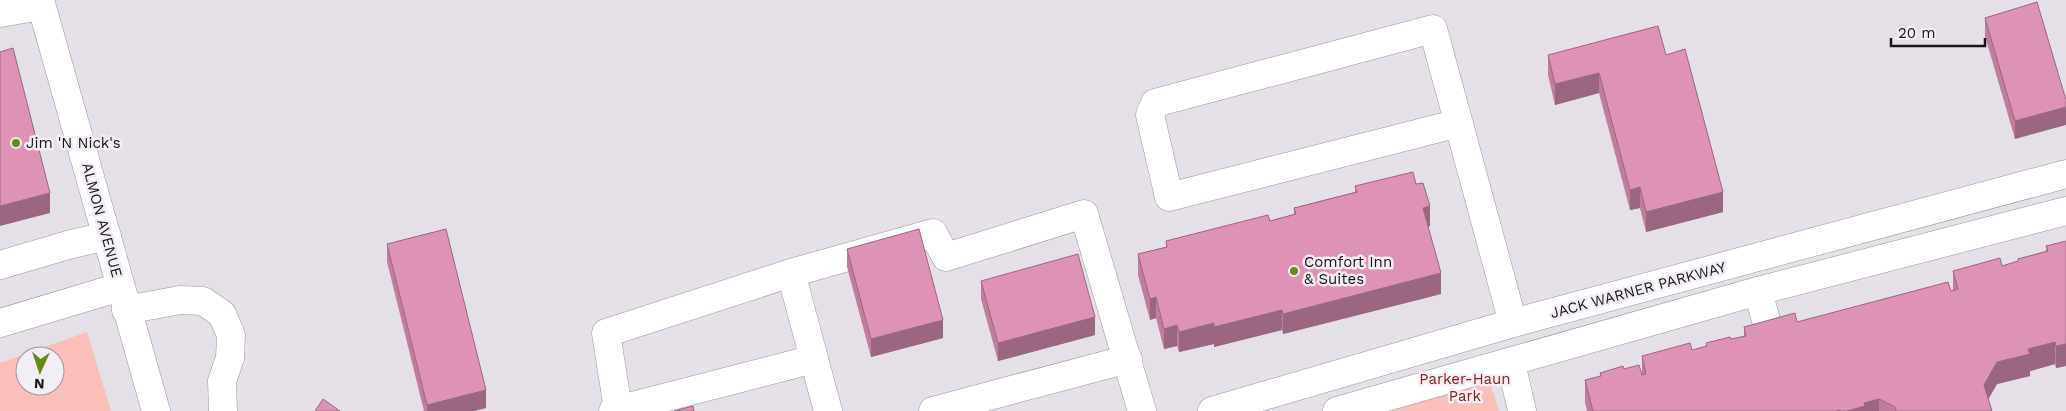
<svg xmlns="http://www.w3.org/2000/svg" width="2066" height="411" viewBox="0 0 2066 411" font-family="'Work Sans',sans-serif">
  <style>
    .green { fill: #fbbfba; fill-rule: evenodd }
    .lines { fill: none; stroke-linecap: round; stroke-linejoin: round }
    .minor-casing { stroke: #9a959b; stroke-width: 29 }
    .major-casing { stroke: #9a959b; stroke-width: 29 }
    .minor { stroke: #fff; stroke-width: 28 }
    .major { stroke: #fff; stroke-width: 28 }
    .wall { fill: #bf7e9c }
    .shaded-wall { fill: #9b667f }
    .building { fill: #de92b5; stroke: #9b667f }
    .poi-dot { fill: #658b15; stroke: #f3eef5; stroke-width: 2 }
    .labels { text-anchor: middle; stroke-width: 5; stroke-linejoin: round; paint-order: stroke }
    .poi-label { font-size: 15px; fill: #171518; stroke: #f3eef5; text-anchor: start }
    .street-label { font-size: 15px; fill: #171518; stroke: #f3eef5 }
    .park-label { font-size: 15px; fill: #842324; stroke: #f3eef5 }
  </style>
  <rect width="100%" height="100%" fill="#e5e0e7"/>
  <!-- green -->
  <g class="green">
    <path d="M87 332 111 411H0V363ZM25 356H55V386H25Z"/>
    <path d="M1482 358 1499 411H1356Z"/>
  </g>
  <g class="lines">
    <!-- minor casing -->
    <g class="minor-casing">
      <g id="minor">
        <path d="M0 13 41 6"/>
        <path d="M1459 123 1169 197 1150 115 1155 103 1433 29 1513 323"/>
        <path d="M0 265 68 245 107 236"/>
        <path d="M791 273 828 411"/>
        <path d="M1758 291 1791 411"/>
        <path d="M126 310 180 300 203 301 222 314 231 335 230 358 222 381 223 411"/>
        <path d="M0 323 120 287"/>
        <path d="M1511 363 1522 411"/>
        <path d="M618 409 606 333 791 273 933 233 946 257 1084 214 1142 411"/>
        <path d="M613 411 814 359"/>
        <path d="M933 411 1128 359"/>
      </g>
    </g>
    <!-- major casing -->
    <g class="major-casing">
      <g id="major">
        <path d="M40 0 156 411"/>
        <path d="M1212 411 1513 323 2066 174"/>
        <path d="M1337 411 1758 291 2066 211"/>
      </g>
    </g>
    <!-- minor -->
    <use href="#minor" class="minor"/>
    <!-- major -->
    <use href="#major" class="major"/>
  </g>
  <!-- wall -->
  <g class="wall">
    <path d="M1985 18 2066 100 2015 139 1985 36Z"/>
    <path d="M1548 55H1666L1723 212 1646 232 1640 208 1630 210 1599 93 1555 105 1548 75Z"/>
    <path d="M1355 186 1430 226 1428 227 1441 294 1283 334 1282 330 1214 347V344L1179 352 1177 346 1164 349 1156 318 1150 320 1138 275V254L1166 247V241L1270 221 1294 214V208L1355 192Z"/>
    <path d="M2066 237V366L2056 368 2055 364 2030 371V376L1997 384 1988 399 1992 411H1587L1585 402V380L1600 376V373L1624 369 1642 375V356L1692 350 1706 346V343L1731 339 1744 336V327L1797 322 1953 291V271L2002 266 2018 261V259L2046 251V246L2066 241Z"/>
    <path d="M387 244 486 408 474 411H424L387 262Z"/>
    <path d="M847 249 943 338 871 357 847 267Z"/>
    <path d="M981 281 1095 335 998 361 981 299Z"/>
  </g>
  <!-- shaded-wall -->
  <g class="shaded-wall">
    <path d="M1599 73V93L1555 105V84Z"/>
    <path d="M2066 107V125L2015 139V121Z"/>
    <path d="M1640 187V208L1630 210V190Z"/>
    <path d="M1723 192V212L1646 232V212Z"/>
    <path d="M50 193V213L0 226V206Z"/>
    <path d="M1430 206V226L1423 228V208Z"/>
    <path d="M1441 273V294L1283 334V314Z"/>
    <path d="M1156 297V318L1150 320V299Z"/>
    <path d="M1282 310V330L1214 347V327Z"/>
    <path d="M1095 317V335L998 361V343Z"/>
    <path d="M943 320V338L871 357V339Z"/>
    <path d="M1214 323V344L1179 352V332Z"/>
    <path d="M1177 325V346L1164 349V329Z"/>
    <path d="M2055 342V364L2030 371V376L1997 384 1984 407V385L1997 362 2028 349Z"/>
    <path d="M2066 344V366L2056 368V346Z"/>
    <path d="M486 390V408L474 411H427V405Z"/>
    <path d="M1879 399V411H1847L1864 403Z"/>
  </g>
  <!-- building -->
  <g class="building">
    <path d="M2037 2 2066 100V107L2015 121 1985 18Z"/>
    <path d="M1658 26 1666 55 1685 49 1723 192 1646 212 1640 187 1630 190 1599 73 1555 84 1548 55Z"/>
    <path d="M13 48 50 193 0 206V52Z"/>
    <path d="M1413 172 1416 184 1423 183 1430 206 1423 208 1441 273 1283 314 1282 310 1214 327V323L1179 332 1177 325 1164 329 1156 297 1150 299 1138 254 1167 247 1166 241 1268 215 1270 221 1296 214 1294 208 1357 192 1355 186Z"/>
    <path d="M446 229 486 390 427 405 387 244Z"/>
    <path d="M919 229 943 320 871 339 847 249Z"/>
    <path d="M2066 241V344L2056 346 2055 342 2028 349 2030 354 1997 362 1984 385 1992 411H1896L1895 407 1879 399 1864 403 1865 406 1847 411H1840V410L1836 411H1593L1585 380 1601 376 1600 373 1623 366 1624 369 1639 365 1642 375 1646 374 1642 356 1690 343 1692 350 1707 346 1706 343 1730 337 1731 339 1746 336 1744 327 1795 313 1797 322 1948 282 1951 291 1958 289 1953 271 2000 258 2002 266 2018 261V259L2048 251 2046 246Z"/>
    <path d="M1078 254 1095 317 998 343 981 281Z"/>
    <path d="M323 399 340 411H315Z"/>
    <path d="M693 406 694 411H674Z"/>
  </g>
  <!-- markers -->
  <g class="poi-dot">
    <circle cx="16" cy="143" r="5"/>
    <circle cx="1294" cy="271" r="5"/>
  </g>
  <g class="labels">
    <!-- poi labels -->
    <g class="poi-label">
      <text x="26" y="148">Jim 'N Nick's</text>
      <text x="1304" y="267">Comfort Inn<tspan x="1304" dy="17">&amp; Suites</tspan></text>
    </g>
    <!-- street labels -->
    <g class="street-label">
      <text transform="translate(102 220) rotate(75)" y="5">ALMON AVENUE</text>
      <text transform="translate(1638 290) rotate(-15)" y="5">JACK WARNER PARKWAY</text>
    </g>
    <!-- park labels -->
    <g class="park-label">
      <text x="1465" y="384">Parker-Haun<tspan x="1465" dy="17">Park</tspan></text>
    </g>
  </g>
  <!-- north arrow -->
  <g transform="translate(40 371) rotate(183)"><circle r="24" fill="#f3eef5" stroke="#9b979d"/>
  <path d="M0-4L9 19L0 12L-9 19Z" fill="#658b15"/>
  <text y="-8" font-size="14" font-weight="bold" text-anchor="middle" fill="#171518">N</text>
  </g>
  <!-- scale -->
  <path d="M1891 38v8h94v-8" fill="none" stroke="#171518" stroke-width="2.5"/>
  <text x="1898" y="38" font-size="15" fill="#171518" stroke="#f3eef5" stroke-width="4" paint-order="stroke">20 m</text>
</svg>
